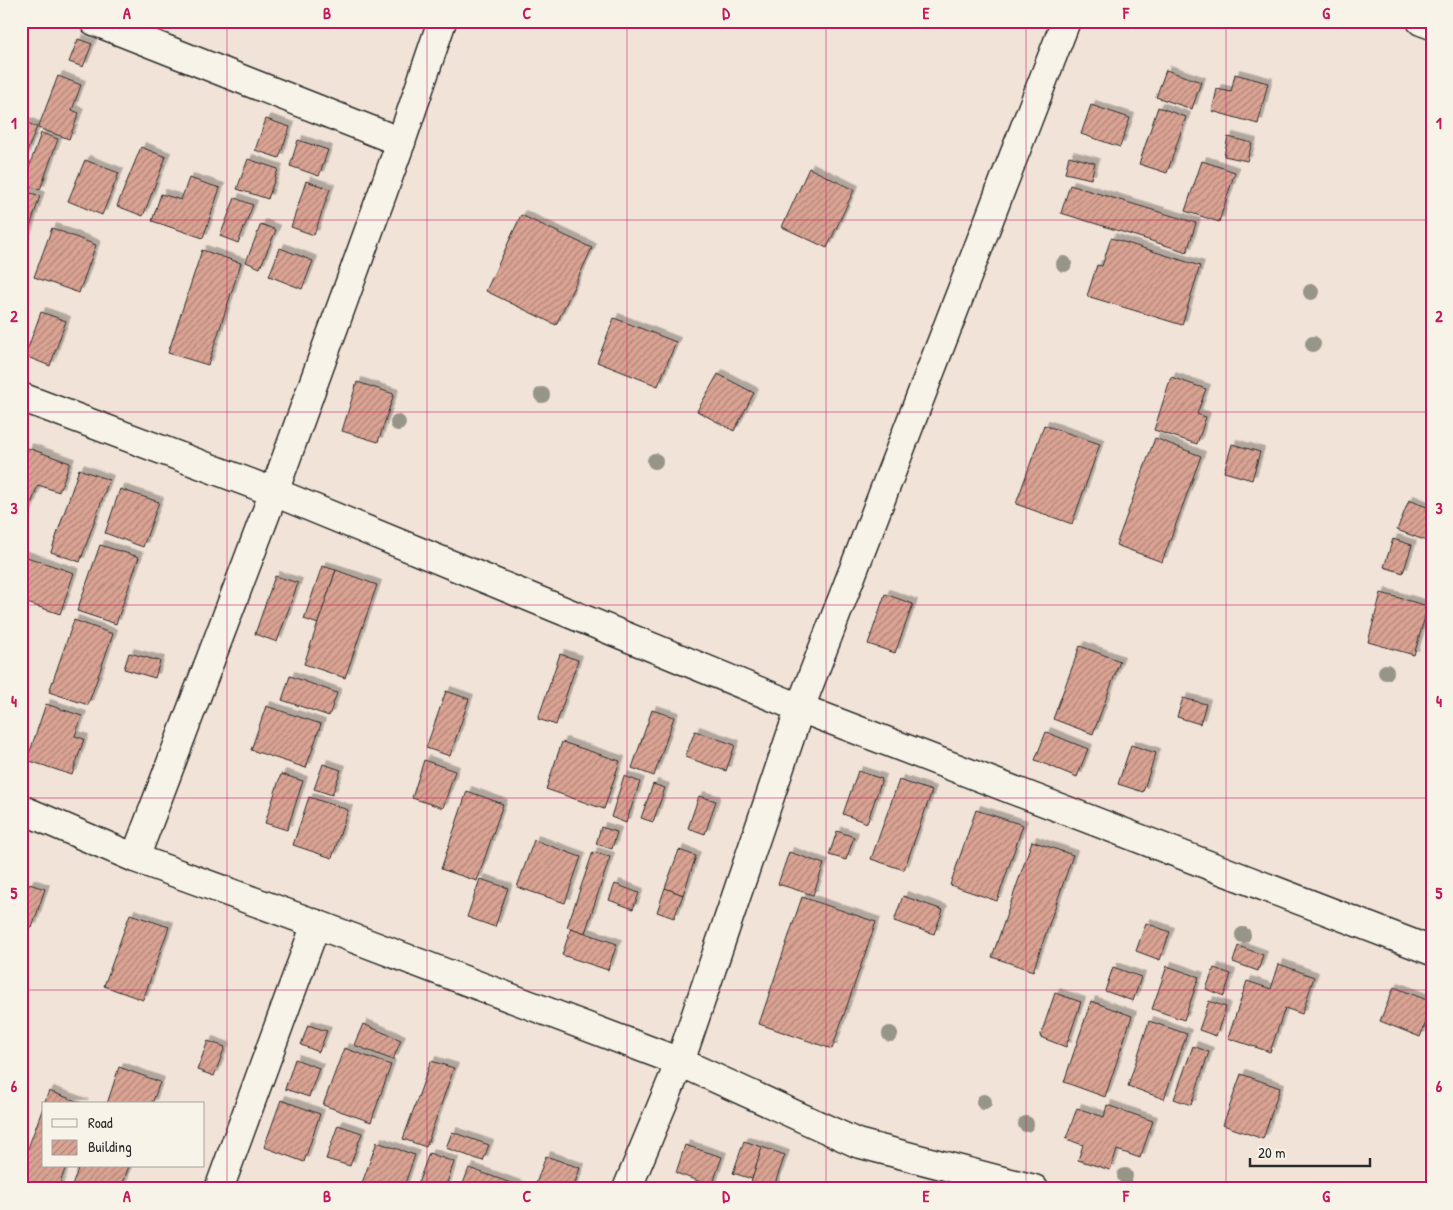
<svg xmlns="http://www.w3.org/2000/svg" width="1453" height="1210" viewBox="0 0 1453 1210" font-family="'Patrick Hand',sans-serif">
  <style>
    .building { fill: url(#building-hatch); stroke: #2b2b2b; filter: url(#shadow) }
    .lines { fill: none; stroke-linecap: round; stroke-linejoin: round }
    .minor-casing { stroke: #2b2b2b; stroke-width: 31 }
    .minor { stroke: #f7f3e8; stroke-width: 28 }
    .tree { fill: #969587 }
    .grid { fill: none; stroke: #c2185b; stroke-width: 1; stroke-opacity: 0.55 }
    .neatline { fill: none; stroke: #c2185b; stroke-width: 2 }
    .grid-label { font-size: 16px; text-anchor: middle; font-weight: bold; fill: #c2185b }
  </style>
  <defs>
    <pattern id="building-hatch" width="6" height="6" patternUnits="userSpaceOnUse" patternTransform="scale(1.25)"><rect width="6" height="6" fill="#daa393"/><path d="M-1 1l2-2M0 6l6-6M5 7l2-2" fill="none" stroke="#b18578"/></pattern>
    <filter id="shadow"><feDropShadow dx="4.5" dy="-4.5" stdDeviation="0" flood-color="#0004"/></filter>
  </defs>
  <rect width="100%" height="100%" fill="#f1e3d7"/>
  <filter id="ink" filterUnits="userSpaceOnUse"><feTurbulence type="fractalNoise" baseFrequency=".02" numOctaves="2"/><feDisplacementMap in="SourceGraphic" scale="10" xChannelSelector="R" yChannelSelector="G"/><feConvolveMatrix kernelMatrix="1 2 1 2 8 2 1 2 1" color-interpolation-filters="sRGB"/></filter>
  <g filter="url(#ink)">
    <!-- building -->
    <g class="building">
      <path d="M1192 21H1218L1216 29 1192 23Z"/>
      <path d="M78 39 92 44 83 67 69 62Z"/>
      <path d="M1166 70 1201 82 1192 109 1156 97Z"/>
      <path d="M1235 74 1268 83 1258 124 1212 111 1217 89 1231 92Z"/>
      <path d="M58 76 81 85 72 110 79 113 69 139 38 128Z"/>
      <path d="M1091 105 1130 118 1120 147 1081 134Z"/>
      <path d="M1158 107 1186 117 1167 173 1139 164Z"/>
      <path d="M266 119 290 127 279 158 255 150Z"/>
      <path d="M21 120 37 127 21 167Z"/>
      <path d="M41 133 58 139 40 190 23 184Z"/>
      <path d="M1228 137 1252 143 1247 161 1224 156Z"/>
      <path d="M298 140 328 150 319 176 290 166Z"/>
      <path d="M141 147 166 157 143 216 117 206Z"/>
      <path d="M1069 156 1095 163 1091 179 1065 173Z"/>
      <path d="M248 159 278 169 268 199 237 189Z"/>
      <path d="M85 160 119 173 102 215 68 201Z"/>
      <path d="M1202 161 1235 172 1219 222 1185 211Z"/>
      <path d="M809 168 854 190 827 248 782 227Z"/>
      <path d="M189 178 220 188 203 238 152 221 161 194 181 200Z"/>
      <path d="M306 181 330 189 314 235 291 227Z"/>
      <path d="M1070 185 1196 223 1187 252 1061 213Z"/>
      <path d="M21 190 40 196 23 248 21 247Z"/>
      <path d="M235 198 253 205 238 243 220 236Z"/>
      <path d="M521 215 592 248 556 325 486 291Z"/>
      <path d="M261 224 276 230 260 268 246 262Z"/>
      <path d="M52 228 96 245 79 293 34 277Z"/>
      <path d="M1111 238 1200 266 1182 325 1087 296 1097 265 1102 266Z"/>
      <path d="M280 248 313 261 302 289 269 276Z"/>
      <path d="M202 250 241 263 208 365 168 353Z"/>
      <path d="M41 312 66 321 50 366 25 356Z"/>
      <path d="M614 318 676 342 658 386 597 362Z"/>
      <path d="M718 374 754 393 734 431 697 411Z"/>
      <path d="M1171 377 1206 389 1197 414 1206 417 1197 444 1154 430Z"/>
      <path d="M357 382 394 394 378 442 342 431Z"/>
      <path d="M1044 425 1100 444 1072 524 1016 504Z"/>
      <path d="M1155 438 1201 456 1162 562 1116 545Z"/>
      <path d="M1232 444 1260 452 1252 480 1224 472Z"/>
      <path d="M28 448 70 463 59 492 38 485 21 533V469Z"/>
      <path d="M79 469 109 480 80 562 51 552Z"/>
      <path d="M120 489 159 502 143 547 105 533Z"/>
      <path d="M1409 500 1432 509V543L1397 530Z"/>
      <path d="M1393 539 1412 545 1403 573 1384 567Z"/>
      <path d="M100 545 139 557 116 624 77 611Z"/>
      <path d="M21 555 74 573 60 614 21 601Z"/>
      <path d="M322 566 336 570 318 624 304 619Z"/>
      <path d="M336 570 377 585 345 678 304 664Z"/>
      <path d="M275 576 298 583 277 642 255 634Z"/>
      <path d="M1381 593 1428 606 1414 655 1368 642Z"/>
      <path d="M885 594 913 604 895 653 868 644Z"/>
      <path d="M74 620 113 634 88 705 49 692Z"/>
      <path d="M1080 646 1120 661 1093 734 1053 719Z"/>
      <path d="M129 653 160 661 155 678 124 669Z"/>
      <path d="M560 654 578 660 556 725 538 719Z"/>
      <path d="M290 676 337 693 329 716 282 700Z"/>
      <path d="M446 691 469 699 450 756 426 748Z"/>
      <path d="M1183 698 1206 704 1200 724 1177 717Z"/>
      <path d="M46 704 82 716 75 736 84 739 72 775 27 760Z"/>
      <path d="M266 706 321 724 306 768 251 750Z"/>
      <path d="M652 710 674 717 654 776 632 768Z"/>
      <path d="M695 731 735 745 726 771 685 757Z"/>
      <path d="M1046 732 1088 749 1077 777 1035 760Z"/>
      <path d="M562 742 620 761 604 809 546 789Z"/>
      <path d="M1131 745 1156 753 1143 792 1118 784Z"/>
      <path d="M424 760 455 771 443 808 412 798Z"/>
      <path d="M323 764 341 770 332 795 314 789Z"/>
      <path d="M858 771 882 779 867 823 843 814Z"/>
      <path d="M281 774 303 781 287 830 265 823Z"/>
      <path d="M624 776 640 782 626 823 611 817Z"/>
      <path d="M899 780 932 791 904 870 871 859Z"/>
      <path d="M653 784 665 788 653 822 641 818Z"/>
      <path d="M467 791 503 804 477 881 441 869Z"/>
      <path d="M699 796 716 801 705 834 688 828Z"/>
      <path d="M309 797 348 810 332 858 293 845Z"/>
      <path d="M976 810 1023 825 997 901 950 885Z"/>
      <path d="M601 827 617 832 612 849 596 844Z"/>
      <path d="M837 831 854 837 846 860 829 855Z"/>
      <path d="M534 840 581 857 565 903 517 887Z"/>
      <path d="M1032 841 1073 855 1033 971 992 957Z"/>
      <path d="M679 850 696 856 683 895 665 888Z"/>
      <path d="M593 852 610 857 585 933 567 927Z"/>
      <path d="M789 852 824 864 813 895 778 884Z"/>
      <path d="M480 879 508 888 495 927 467 917Z"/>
      <path d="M29 884 45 889 32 928 21 924V906Z"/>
      <path d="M615 884 639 893 633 909 609 900Z"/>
      <path d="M665 888 683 895 674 918 657 912Z"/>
      <path d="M903 896 943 910 934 934 894 921Z"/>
      <path d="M802 897 876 922 832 1049 759 1024Z"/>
      <path d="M130 914 169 927 143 1000 104 986Z"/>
      <path d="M1146 923 1170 932 1160 960 1136 951Z"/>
      <path d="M571 928 617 944 608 970 562 955Z"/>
      <path d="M1238 946 1263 955 1258 971 1233 962Z"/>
      <path d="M1279 964 1314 977 1302 1014 1285 1008 1270 1052 1228 1038 1247 981 1271 989Z"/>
      <path d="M1167 966 1199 977 1184 1020 1152 1009Z"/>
      <path d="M1113 967 1141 977 1133 1001 1105 991Z"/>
      <path d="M1214 968 1231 974 1224 996 1206 989Z"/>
      <path d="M1394 987 1432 1002V1007L1420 1037 1380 1021Z"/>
      <path d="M1055 993 1081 1002 1066 1047 1040 1037Z"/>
      <path d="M1091 1001 1132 1016 1105 1097 1064 1082Z"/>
      <path d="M1209 1001 1226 1007 1216 1036 1199 1030Z"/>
      <path d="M1149 1021 1187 1034 1164 1099 1128 1086Z"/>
      <path d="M363 1024 401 1040 393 1060 354 1045Z"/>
      <path d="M308 1025 327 1031 319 1052 301 1045Z"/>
      <path d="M208 1041 225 1047 214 1076 197 1070Z"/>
      <path d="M1193 1046 1209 1052 1191 1105 1174 1099Z"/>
      <path d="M344 1048 391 1065 371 1122 323 1105Z"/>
      <path d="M295 1059 319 1068 309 1097 285 1089Z"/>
      <path d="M431 1061 454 1068 426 1147 403 1139Z"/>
      <path d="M119 1067 160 1082 152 1104H107Z"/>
      <path d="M1241 1074 1280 1088 1263 1139 1223 1125Z"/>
      <path d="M49 1091 84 1104H44Z"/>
      <path d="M281 1100 320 1114 304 1162 264 1147Z"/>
      <path d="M44 1105V1166H66L58 1189H21V1167Z"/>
      <path d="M1107 1105 1153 1121 1140 1158 1117 1150 1110 1170 1078 1160 1083 1145 1066 1139 1077 1108 1104 1117Z"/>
      <path d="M338 1125 362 1133 350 1166 326 1159Z"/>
      <path d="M452 1132 489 1145 483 1161 446 1148Z"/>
      <path d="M744 1141 762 1147 752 1179 733 1173Z"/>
      <path d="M377 1142 415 1155 403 1189H377L362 1183Z"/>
      <path d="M685 1145 722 1157 712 1186 676 1173Z"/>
      <path d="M762 1147 785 1155 773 1189H749Z"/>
      <path d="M429 1153 454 1162 445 1189H416Z"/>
      <path d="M546 1156 580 1168 573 1189H534Z"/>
      <path d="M79 1166H129L121 1189H71Z"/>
      <path d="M469 1168 519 1186 518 1189H461Z"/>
    </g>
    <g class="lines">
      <!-- minor casing -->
      <g class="minor-casing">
        <g id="minor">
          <path d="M94 21 401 142"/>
          <path d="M1421 21 1432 25"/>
          <path d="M21 397 274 492 800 708 1432 951"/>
          <path d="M21 809 135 858 316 924 680 1062 857 1143 1034 1189"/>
          <path d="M135 858 274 492 401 142 442 21"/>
          <path d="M219 1189 316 924"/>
          <path d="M627 1189 680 1062 800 708 1066 21"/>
        </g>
      </g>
      <!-- minor -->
      <use href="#minor" class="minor"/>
    </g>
    <!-- trees -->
    <g class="tree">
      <circle cx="1064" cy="264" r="8"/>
      <circle cx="1311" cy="292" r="8"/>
      <circle cx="1313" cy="344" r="8"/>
      <circle cx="542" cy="395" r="8"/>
      <circle cx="398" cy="423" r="8"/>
      <circle cx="655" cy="461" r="8"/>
      <circle cx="1386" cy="672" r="8"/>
      <circle cx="1243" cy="935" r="8"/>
      <circle cx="890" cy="1034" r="8"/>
      <circle cx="984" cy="1102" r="8"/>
      <circle cx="1026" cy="1124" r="8"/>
      <circle cx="1125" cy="1176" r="8"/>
    </g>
  </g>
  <!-- grid -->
  <path class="grid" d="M227 21V1189M427 21V1189M627 21V1189M826 21V1189M1026 21V1189M1226 21V1189M21 220H1432M21 412H1432M21 605H1432M21 798H1432M21 990H1432"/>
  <!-- margin -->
  <rect width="1453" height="1210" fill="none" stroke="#f7f3e8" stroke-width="55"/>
  <!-- legend -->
  <rect x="42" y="1102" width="162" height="65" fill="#f7f3e8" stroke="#a5a39c"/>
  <rect x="52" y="1119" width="25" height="8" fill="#f7f3e8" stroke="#a5a39c"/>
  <text x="88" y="1128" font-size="15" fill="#2b2b2b">Road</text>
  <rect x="52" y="1140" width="25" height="15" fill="url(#building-hatch)" stroke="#a5a39c"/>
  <text x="88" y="1152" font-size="15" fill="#2b2b2b">Building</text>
  <!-- scale -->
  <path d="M1250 1158v8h120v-8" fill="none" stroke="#2b2b2b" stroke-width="2.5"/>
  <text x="1258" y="1158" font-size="15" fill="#2b2b2b" stroke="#f7f3e8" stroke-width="4" paint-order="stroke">20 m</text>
  <rect x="28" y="28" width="1398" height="1154" class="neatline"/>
  <g class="grid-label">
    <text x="127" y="19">A</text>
    <text x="327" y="19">B</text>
    <text x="527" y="19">C</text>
    <text x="726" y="19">D</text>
    <text x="926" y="19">E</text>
    <text x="1126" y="19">F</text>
    <text x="1326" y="19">G</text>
    <text x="14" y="129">1</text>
    <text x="1439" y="129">1</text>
    <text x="14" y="322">2</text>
    <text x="1439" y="322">2</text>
    <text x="14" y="514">3</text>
    <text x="1439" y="514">3</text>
    <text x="14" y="707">4</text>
    <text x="1439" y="707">4</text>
    <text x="14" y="899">5</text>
    <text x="1439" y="899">5</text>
    <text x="14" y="1092">6</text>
    <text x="1439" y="1092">6</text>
    <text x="127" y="1202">A</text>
    <text x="327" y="1202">B</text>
    <text x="527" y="1202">C</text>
    <text x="726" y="1202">D</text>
    <text x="926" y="1202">E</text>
    <text x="1126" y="1202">F</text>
    <text x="1326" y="1202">G</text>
  </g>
</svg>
